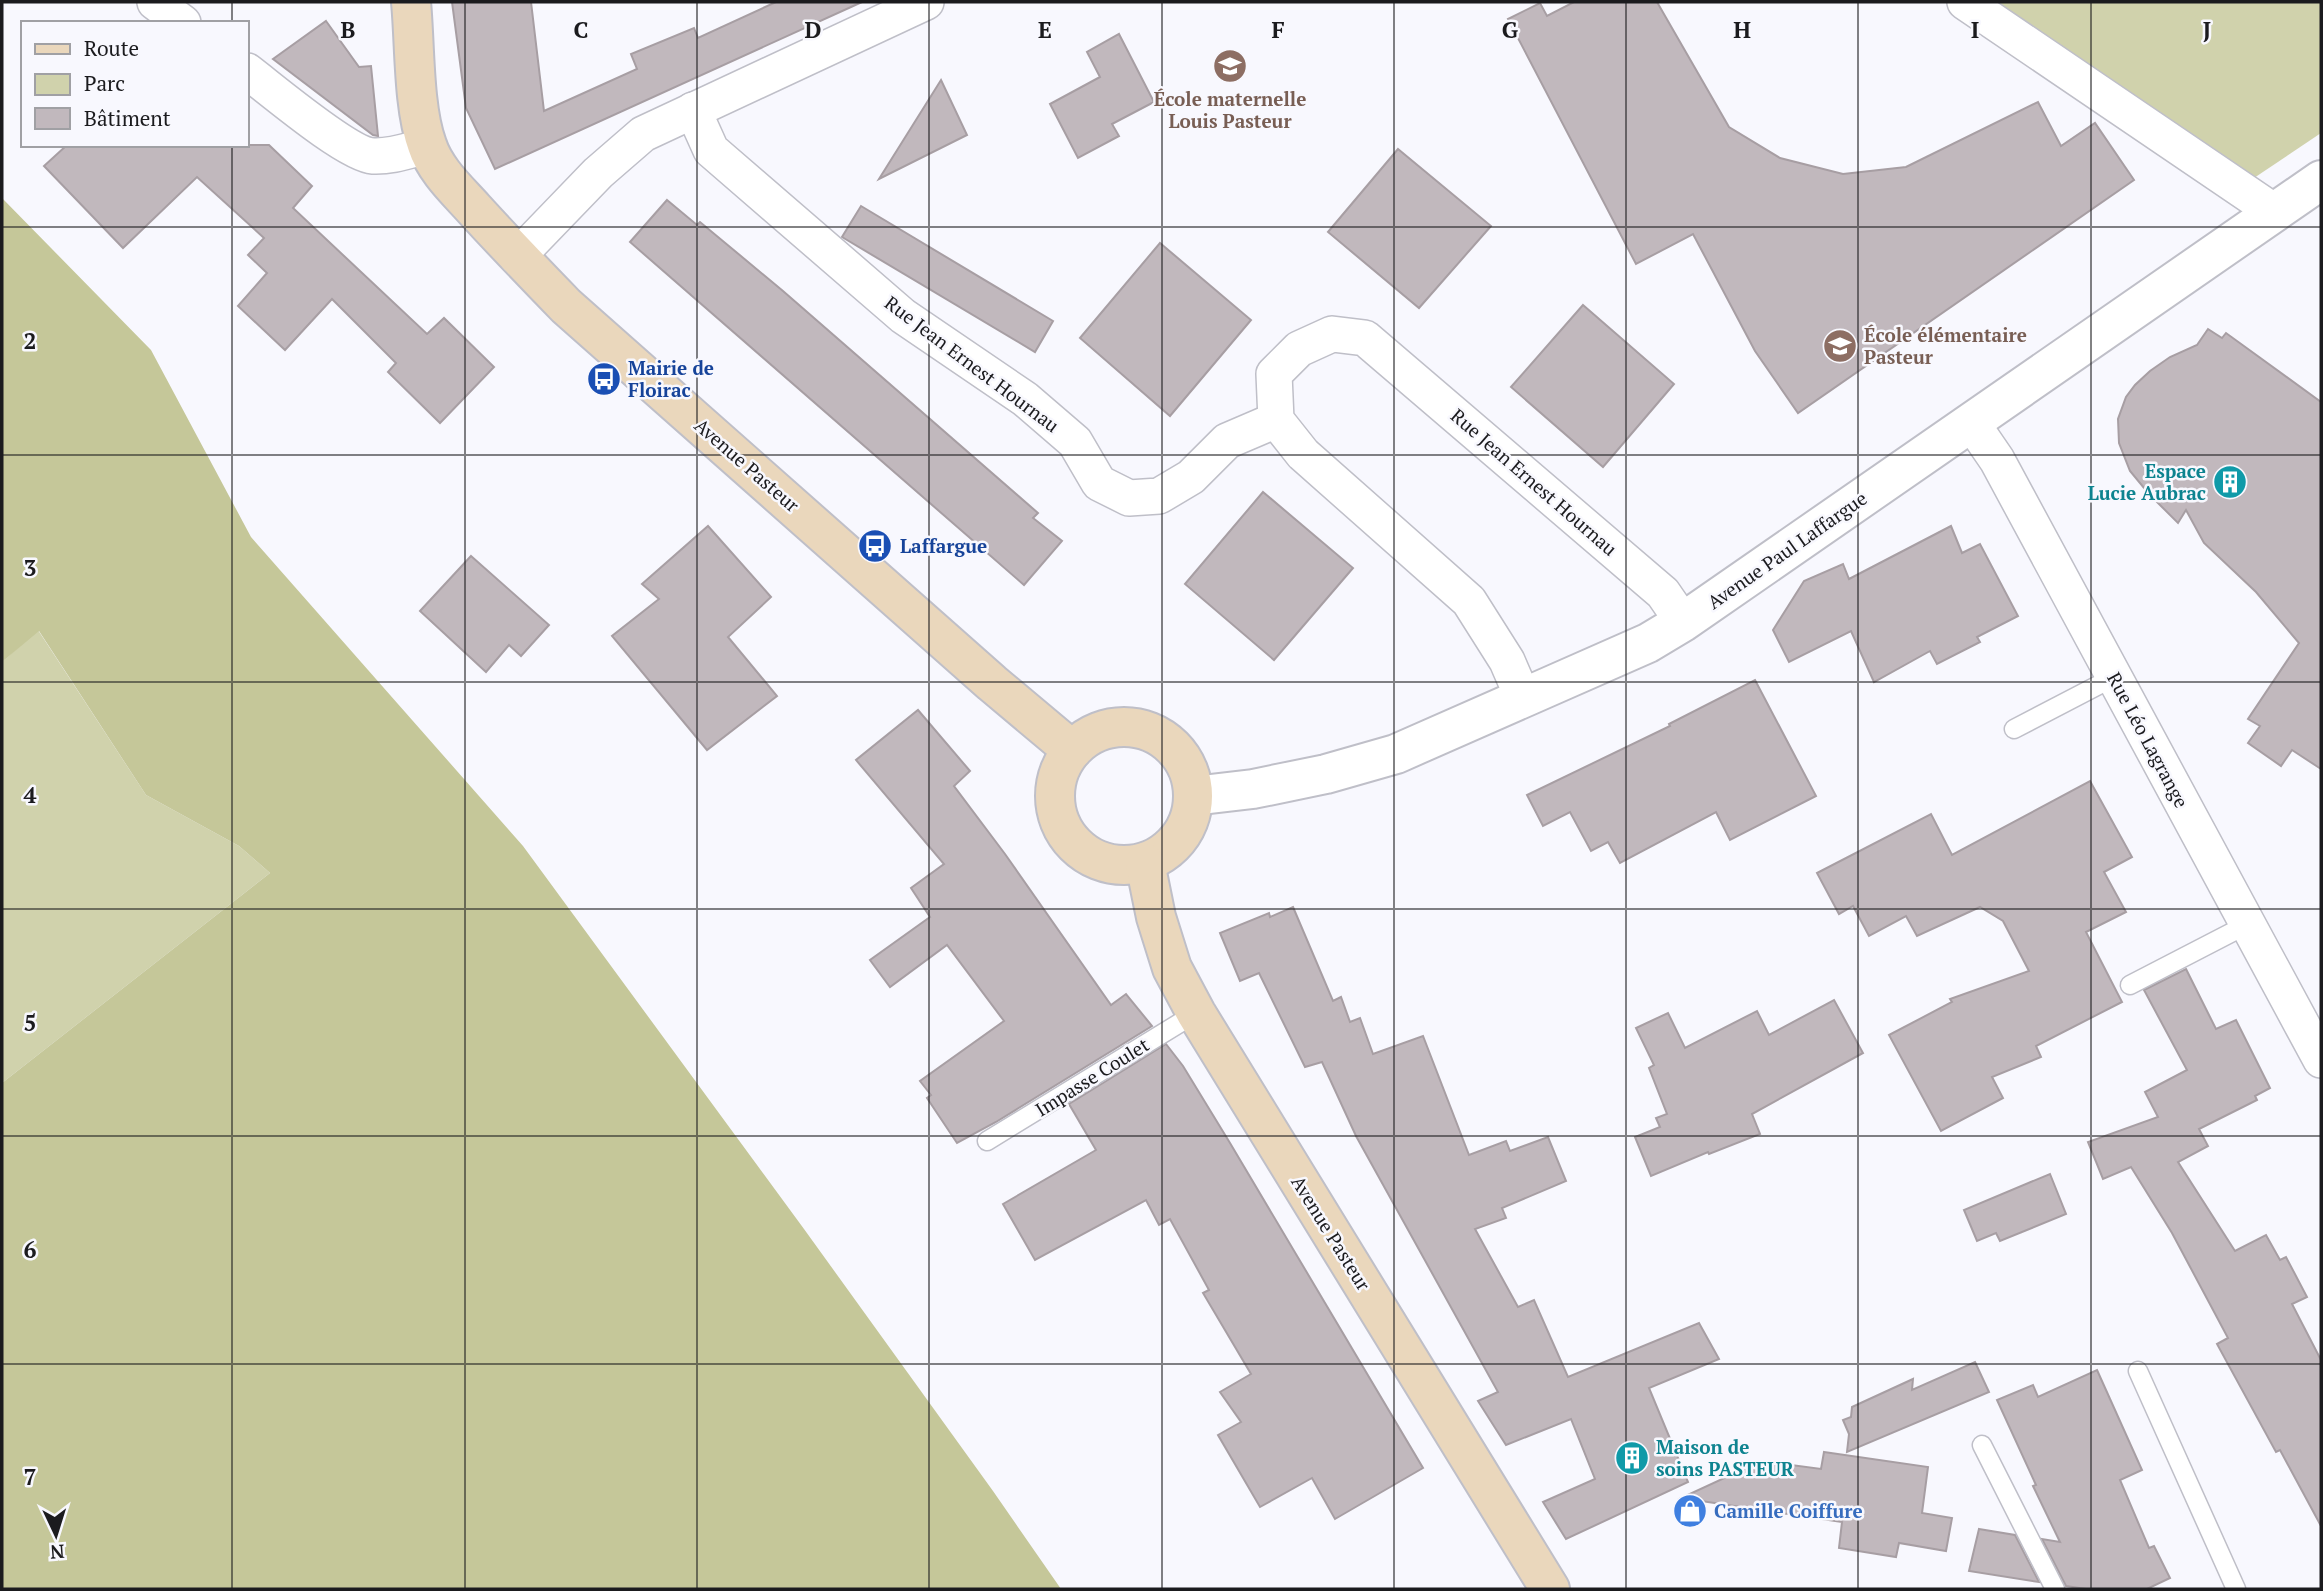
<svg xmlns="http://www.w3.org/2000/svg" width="2323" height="1591" viewBox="0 0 2323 1591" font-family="'PT Serif',serif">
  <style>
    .green { fill: #d0d2ac }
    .forest { fill: #c5c799 }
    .building { fill: #c1b8bd; stroke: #a79ea3; stroke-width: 2 }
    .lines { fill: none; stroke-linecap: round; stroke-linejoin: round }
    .service-casing { stroke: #bfbfc8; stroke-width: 21 }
    .minor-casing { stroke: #bfbfc8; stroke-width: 38 }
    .tertiary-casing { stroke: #bfbfc8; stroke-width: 42 }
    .secondary-casing { stroke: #bfbfc8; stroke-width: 42 }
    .service { stroke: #fff; stroke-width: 18 }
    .minor { stroke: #fff; stroke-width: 35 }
    .tertiary { stroke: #fff; stroke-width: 38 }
    .secondary { stroke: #ead7bc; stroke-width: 38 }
    .grid { fill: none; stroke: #1b1b1e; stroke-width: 2; stroke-opacity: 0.55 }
    .labels { text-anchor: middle; stroke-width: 5; stroke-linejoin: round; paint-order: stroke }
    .education-label { font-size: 19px; font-weight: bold; fill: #785e54; stroke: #f8f8fe }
    .street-label { font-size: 19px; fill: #1b1b1e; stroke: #f8f8fe }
    .transit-label { font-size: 19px; font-weight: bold; fill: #164399; stroke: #f8f8fe; text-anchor: start }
    .culture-label { font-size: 19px; font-weight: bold; fill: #0d838f; stroke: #f8f8fe; text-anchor: end }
    .shop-label { font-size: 19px; font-weight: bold; fill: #366cbe; stroke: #f8f8fe; text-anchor: start }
    .grid-label { font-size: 23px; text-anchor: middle; font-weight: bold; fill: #1b1b1e; stroke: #f8f8fe; stroke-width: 5; stroke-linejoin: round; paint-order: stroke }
  </style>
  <rect width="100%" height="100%" fill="#f8f8fe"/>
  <!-- green -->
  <g class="green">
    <path d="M1988 2H2321V133L2251 180Z"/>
    <path d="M38 630 146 795 239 846 270 873 2 1083V662Z"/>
  </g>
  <!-- forest -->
  <path class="forest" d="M2 198 151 350 251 537 523 846 804 1229 993 1491 1061 1589H2V1083L270 873 239 846 146 795 39 631 2 662Z"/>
  <!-- building -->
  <g class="building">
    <path d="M452 2H531L544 111 637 69 631 54 694 28 698 38 776 2H862L495 169 466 108Z"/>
    <path d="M1574 2H1657L1729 127 1780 158 1843 174 1906 167 2038 102 2061 146 2095 123 2134 180 1798 413 1755 351 1693 234 1636 264 1508 19 1540 3 1547 16Z"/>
    <path d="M326 21 359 67 371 66 378 136 373 135 273 59Z"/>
    <path d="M1119 34 1154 102 1112 124 1119 136 1078 158 1050 104 1100 77 1087 52Z"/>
    <path d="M941 80 967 135 879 179Z"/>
    <path d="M67 145H269L312 186 293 208 427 334 444 318 494 367 440 423 388 372 396 363 332 299 285 350 238 306 267 273 248 255 264 238 197 177 123 248 44 166Z"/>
    <path d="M1398 149 1491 226 1419 308 1328 232Z"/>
    <path d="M667 200 697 225 700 222 783 291 1038 513 1033 518 1062 541 1024 585 630 242Z"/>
    <path d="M861 206 1053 321 1035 352 842 237Z"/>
    <path d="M1160 243 1251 320 1170 416 1080 338Z"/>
    <path d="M1583 305 1674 384 1603 467 1511 387Z"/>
    <path d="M2208 329 2222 338 2226 333 2321 402V769L2292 750 2281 766 2248 743 2260 726 2248 719 2299 643 2256 592 2204 543 2186 510 2178 523 2149 494 2130 471 2119 443 2118 419 2126 397 2135 385 2150 371 2170 357 2197 345Z"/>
    <path d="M1263 492 1353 568 1274 660 1185 584Z"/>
    <path d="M708 526 771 597 728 637 777 696 707 750 612 636 659 599 642 584Z"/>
    <path d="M1951 526 1962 553 1980 544 2018 616 1977 637 1980 642 1937 664 1930 651 1874 682 1851 631 1789 662 1773 630 1804 581 1843 564 1849 579Z"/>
    <path d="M471 556 549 625 521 656 509 645 486 672 420 611Z"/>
    <path d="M1755 680 1816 796 1730 840 1716 812 1620 863 1608 842 1591 851 1570 812 1543 826 1527 795 1670 726 1669 724Z"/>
    <path d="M918 710 970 771 954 786 1005 854 1111 1005 1126 994 1152 1026 996 1122 957 1143 927 1098 931 1095 920 1081 1004 1021 947 945 890 987 870 960 930 917 911 888 944 864 856 760Z"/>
    <path d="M2090 781 2132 857 2104 872 2126 912 2086 932 2122 1002 2036 1046 2041 1057 1992 1077 2003 1098 1941 1131 1889 1035 1952 1002 1950 999 2029 971 2003 921 1980 907 1917 936 1906 916 1869 936 1853 906 1839 914 1817 873 1931 814 1952 855Z"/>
    <path d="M1293 907 1333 1001 1341 997 1350 1022 1360 1018 1373 1054 1423 1036 1469 1155 1506 1141 1510 1151 1548 1137 1566 1181 1502 1208 1506 1218 1475 1229 1518 1307 1534 1300 1568 1377 1699 1323 1719 1359 1649 1388 1688 1482 1566 1539 1543 1502 1595 1479 1571 1419 1506 1445 1478 1401 1498 1392 1356 1136 1322 1062 1305 1067 1259 973 1240 981 1220 933 1269 913 1270 917Z"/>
    <path d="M2186 969 2216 1029 2236 1020 2270 1088 2255 1096 2257 1100 2199 1129 2208 1146 2178 1162 2235 1251 2266 1235 2280 1260 2286 1257 2307 1297 2292 1304 2321 1360V1526L2280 1450 2276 1452 2217 1344 2228 1338 2172 1233 2131 1167 2103 1179 2088 1142 2158 1117 2145 1092 2187 1070 2144 990Z"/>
    <path d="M1834 1000 1863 1053 1752 1114 1760 1134 1709 1154 1708 1152 1651 1176 1635 1137 1660 1127 1656 1118 1667 1114 1649 1068 1654 1065 1636 1028 1668 1013 1685 1048 1757 1011 1769 1035Z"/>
    <path d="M1166 1044 1183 1066 1230 1143 1423 1468 1335 1519 1312 1478 1260 1507 1218 1435 1241 1422 1220 1392 1251 1374 1203 1293 1209 1290 1170 1219 1159 1225 1146 1200 1035 1260 1003 1204 1096 1150 1069 1104Z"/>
    <path d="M2050 1174 2066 1214 2000 1241 1996 1233 1977 1241 1964 1210Z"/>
    <path d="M1975 1362 1989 1392 1847 1452 1849 1434 1843 1420 1851 1417 1852 1407 1913 1379 1912 1390Z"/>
    <path d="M2097 1370 2142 1470 2120 1480 2149 1548 2154 1546 2170 1578 2147 1589H2086L2066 1586 2042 1539 2060 1542 2033 1486 2036 1485 1997 1400 2033 1385 2038 1397Z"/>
    <path d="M1824 1452 1928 1467 1922 1513 1952 1518 1946 1551 1899 1543 1896 1557 1839 1548 1842 1522 1681 1498 1761 1461 1821 1469Z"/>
    <path d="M1979 1529 2015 1535 2039 1582 1969 1571Z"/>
  </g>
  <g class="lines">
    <!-- service casing -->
    <g class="service-casing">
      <g id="service">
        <path d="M2014 729 2114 677"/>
        <path d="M2130 985 2248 924"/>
        <path d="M987 1141 1196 1013"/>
        <path d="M2138 1371 2236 1589"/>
        <path d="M1982 1445 2055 1589"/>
      </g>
    </g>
    <!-- minor casing -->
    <g class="minor-casing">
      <g id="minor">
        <path d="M155 2 183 23"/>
        <path d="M1965 2 2276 213"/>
        <path d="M247 71C271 89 347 154 373 156 391 157 410 150 427 146"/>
        <path d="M693 110 711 150 903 316 1025 399 1075 442 1099 483 1129 498 1159 496 1191 477 1227 441 1276 420"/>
        <path d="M517 257 598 173 643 134 926 2"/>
        <path d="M1971 422 1997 460 2321 1060"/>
        <path d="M1523 698 1507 661 1469 601 1303 454 1276 420 1274 374 1299 349 1332 334 1365 338 1663 593 1683 622"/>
      </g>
    </g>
    <!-- tertiary casing -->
    <g class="tertiary-casing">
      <path id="tertiary" d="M1193 796 1253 789 1326 774 1396 754 1648 643 1683 622 2321 180"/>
    </g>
    <!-- secondary casing -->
    <g class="secondary-casing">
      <g id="secondary">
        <path d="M411 2C415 43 413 107 427 145 435 170 457 190 474 209 504 242 535 274 566 306L992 683 1072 750"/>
        <circle cx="1124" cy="796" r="69"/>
        <path d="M1145 863 1156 917 1172 968 1196 1013 1550 1589"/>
      </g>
    </g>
    <!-- service -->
    <use href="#service" class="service"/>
    <!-- minor -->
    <use href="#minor" class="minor"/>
    <!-- tertiary -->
    <use href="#tertiary" class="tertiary"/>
    <!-- secondary -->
    <use href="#secondary" class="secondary"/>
  </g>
  <!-- grid -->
  <path class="grid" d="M232 2V23M465 2V1589M697 2V1589M929 2V1589M1162 2V1589M1394 2V1589M1626 2V1589M1858 2V1589M2091 2V1589M232 145V1589M2 227H2321M2 455H2321M2 682H2321M2 909H2321M2 1136H2321M2 1364H2321"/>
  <!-- icons -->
  <defs>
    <g id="school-disc" transform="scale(1.75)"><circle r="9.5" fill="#8d6e63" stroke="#f8f8fe"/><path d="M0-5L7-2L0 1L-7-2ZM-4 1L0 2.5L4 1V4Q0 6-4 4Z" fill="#fff"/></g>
    <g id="bus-disc" transform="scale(1.75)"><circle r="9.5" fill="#1a4fb4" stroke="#f8f8fe"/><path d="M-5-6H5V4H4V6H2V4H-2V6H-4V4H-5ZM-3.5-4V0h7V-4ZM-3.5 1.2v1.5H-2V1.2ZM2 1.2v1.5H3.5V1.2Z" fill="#fff"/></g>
    <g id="building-disc" transform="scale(1.75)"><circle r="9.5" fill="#0f9aa8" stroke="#f8f8fe"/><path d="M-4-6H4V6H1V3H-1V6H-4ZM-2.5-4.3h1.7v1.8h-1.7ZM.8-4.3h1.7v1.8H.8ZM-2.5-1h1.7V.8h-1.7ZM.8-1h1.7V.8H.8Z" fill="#fff"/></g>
    <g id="shop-disc" transform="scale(1.75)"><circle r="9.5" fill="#3f7fe0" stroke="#f8f8fe"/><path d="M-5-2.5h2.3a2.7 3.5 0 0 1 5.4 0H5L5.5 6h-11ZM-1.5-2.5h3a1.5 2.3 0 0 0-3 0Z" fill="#fff"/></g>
  </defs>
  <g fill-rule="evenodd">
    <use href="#school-disc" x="1230" y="66"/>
    <use href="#school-disc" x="1840" y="346"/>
    <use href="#bus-disc" x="604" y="379"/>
    <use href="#building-disc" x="2230" y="482"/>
    <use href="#bus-disc" x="875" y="546"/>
    <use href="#building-disc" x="1632" y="1458"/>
    <use href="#shop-disc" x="1690" y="1511"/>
  </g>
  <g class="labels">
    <!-- education labels -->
    <g class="education-label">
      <text x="1230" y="106">École maternelle<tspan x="1230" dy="22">Louis Pasteur</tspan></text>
      <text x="1864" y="342" text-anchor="start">École élémentaire<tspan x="1864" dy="22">Pasteur</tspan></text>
    </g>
    <!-- street labels -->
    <g class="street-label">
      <text transform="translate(972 364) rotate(37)" y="7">Rue Jean Ernest Hournau</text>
      <text transform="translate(747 465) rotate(41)" y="7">Avenue Pasteur</text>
      <text transform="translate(1534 482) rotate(41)" y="7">Rue Jean Ernest Hournau</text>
      <text transform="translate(1787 550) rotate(-35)" y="7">Avenue Paul Laffargue</text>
      <text transform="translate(2148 740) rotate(62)" y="7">Rue Léo Lagrange</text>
      <text transform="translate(1092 1077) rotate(-32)" y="7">Impasse Coulet</text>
      <text transform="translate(1331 1233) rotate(58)" y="7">Avenue Pasteur</text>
    </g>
    <!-- transit labels -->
    <g class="transit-label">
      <text x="628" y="375">Mairie de<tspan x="628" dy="22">Floirac</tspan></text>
      <text x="900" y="553">Laffargue</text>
    </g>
    <!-- culture labels -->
    <g class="culture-label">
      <text x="2206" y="478">Espace<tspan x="2206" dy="22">Lucie Aubrac</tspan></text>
      <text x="1656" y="1454" text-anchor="start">Maison de<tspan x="1656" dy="22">soins PASTEUR</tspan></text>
    </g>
    <!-- shop labels -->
    <g class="shop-label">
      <text x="1714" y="1518">Camille Coiffure</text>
    </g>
  </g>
  <g class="grid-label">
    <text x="348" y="38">B</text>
    <text x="581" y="38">C</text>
    <text x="813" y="38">D</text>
    <text x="1045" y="38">E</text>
    <text x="1278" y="38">F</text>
    <text x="1510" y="38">G</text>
    <text x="1742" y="38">H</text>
    <text x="1975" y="38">I</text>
    <text x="2207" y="38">J</text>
    <text x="30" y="349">2</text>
    <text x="30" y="576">3</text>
    <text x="30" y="803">4</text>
    <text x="30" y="1031">5</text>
    <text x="30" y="1258">6</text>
    <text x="30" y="1485">7</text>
  </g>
  <!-- border -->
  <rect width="2323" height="1591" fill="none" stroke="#1b1b1e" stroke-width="7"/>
  <!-- legend -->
  <rect x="21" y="21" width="228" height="126" fill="#f8f8fe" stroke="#a0a0a4" stroke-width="2"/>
  <rect x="35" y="44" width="35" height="10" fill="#ead7bc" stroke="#a0a0a4" stroke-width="2"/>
  <text x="84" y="56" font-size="21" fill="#1b1b1e">Route</text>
  <rect x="35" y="74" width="35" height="21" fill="#d0d2ac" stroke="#a0a0a4" stroke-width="2"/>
  <text x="84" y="91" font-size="21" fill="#1b1b1e">Parc</text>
  <rect x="35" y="108" width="35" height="21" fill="#c1b8bd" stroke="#a0a0a4" stroke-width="2"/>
  <text x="84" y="126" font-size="21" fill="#1b1b1e">Bâtiment</text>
  <!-- north arrow -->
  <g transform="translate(56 1535) rotate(176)" stroke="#f8f8fe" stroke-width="5" paint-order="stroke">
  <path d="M0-5L12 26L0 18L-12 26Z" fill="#1b1b1e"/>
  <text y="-10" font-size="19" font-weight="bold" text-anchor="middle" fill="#1b1b1e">N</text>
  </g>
</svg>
